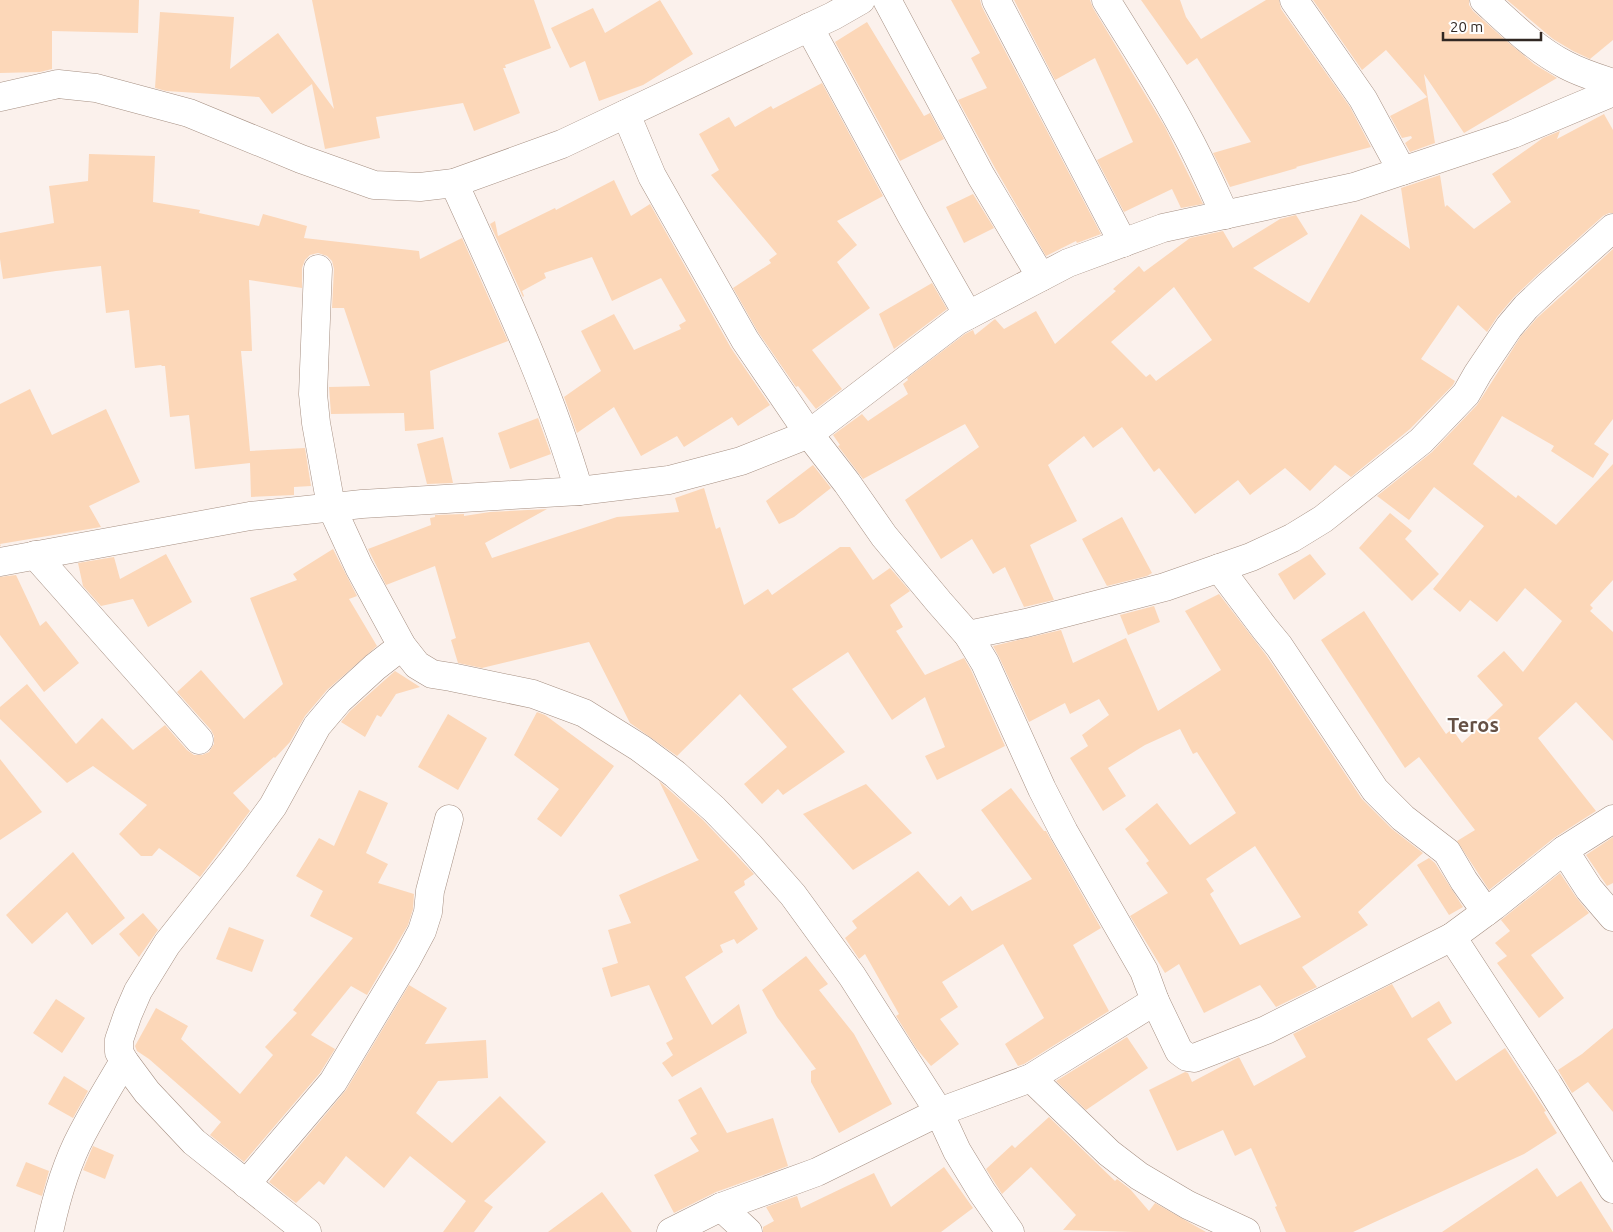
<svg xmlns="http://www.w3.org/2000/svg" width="1613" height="1232" viewBox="0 0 1613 1232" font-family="Ubuntu,sans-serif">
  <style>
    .building { fill: #fcd7b8; fill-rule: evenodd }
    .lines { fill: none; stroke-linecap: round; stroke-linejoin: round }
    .minor-casing { stroke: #a69083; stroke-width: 29 }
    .tertiary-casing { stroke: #a69083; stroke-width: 29 }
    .minor { stroke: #fff; stroke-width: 28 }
    .tertiary { stroke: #fff; stroke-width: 28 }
    .labels { text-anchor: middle; stroke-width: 4; stroke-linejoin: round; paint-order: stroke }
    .quarter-label { font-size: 20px; font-weight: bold; fill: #655145; stroke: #fff }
  </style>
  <rect width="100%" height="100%" fill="#fbf1ec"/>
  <!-- building -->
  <g class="building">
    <path d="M0 0H139L138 33 52 31V69L40 72 0 73Z"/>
    <path d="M312 0H534L551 48 505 65 506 68H503L520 113 474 131 463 103 376 117 380 138 325 149 312 84 272 114 259 97 166 91 155 88 160 12 234 17 230 69 278 33 334 109Z"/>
    <path d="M660 0 693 54 643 85 599 101 585 61 570 68 551 28 593 8 605 33Z"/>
    <path d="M951 0H980L982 7 1101 234 1077 243 1076 241 1046 256 995 168 958 100 987 88 971 58 980 53Z"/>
    <path d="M1014 0H1090L1093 8 1165 127 1203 204 1181 208 1172 189 1124 212 1097 160 1133 142 1095 58 1055 80Z"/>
    <path d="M1141 0H1180L1186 17 1201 39 1266 0H1279L1281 9 1350 107 1371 147 1296 167 1297 168 1230 187 1213 153 1251 142 1197 58 1187 65Z"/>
    <path d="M1313 0H1469V5L1473 11 1503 38 1534 64 1557 78 1464 133 1424 74 1435 143 1410 152 1405 143 1412 138 1411 136 1402 138 1390 116 1427 97 1386 50 1362 70Z"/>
    <path d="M1507 0H1613V40L1590 59 1573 51 1553 39Z"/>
    <path d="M867 22 924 116 930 113 944 139 900 161 835 42Z"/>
    <path d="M822 83 883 196 837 221 857 245 837 262 870 308 812 350 842 389 816 409 798 386 796 387 758 332 733 288 771 263 769 260 777 254 711 175 719 170 699 134 729 117 735 127 771 106 773 109Z"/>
    <path d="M1604 114 1613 130V213H1609L1603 216 1536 276 1514 297 1497 317 1487 332 1458 305 1421 359 1455 381 1453 385 1410 429 1351 477 1335 465 1310 491 1285 468 1250 495 1238 480 1195 514 1159 468 1154 472 1122 427 1093 448 1084 436 1048 465 1077 521 1030 545 1054 600 1024 607 1005 567 993 574 972 539 941 559 905 500 979 447 965 424 863 479 838 446 840 445 833 435 862 414 868 421 908 394 903 384 908 380 907 378 965 334 973 330 975 335 995 319 1004 329 1036 311 1055 344 1116 291 1113 289 1139 266 1144 272 1190 238 1223 231 1233 248 1280 219 1296 215 1308 234 1253 268 1309 303 1361 214 1410 249 1401 188 1440 175 1445 207 1447 205 1474 229 1511 202 1492 174 1543 138 1560 131 1557 139ZM1174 287 1212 340 1156 381 1150 374 1146 377 1111 342Z"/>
    <path d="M89 154 155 156 153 202 200 210 199 213 259 226 263 214 307 226 304 238 419 251 420 259 462 238 508 341 430 371 434 429 405 431 404 413 331 414 329 387 370 386 344 308H332L334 269 332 261 327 256 318 253 310 255 305 260 302 268V288L249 280 252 351H241L250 451 305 448 311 486 294 487V495L251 497 250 463 195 469 189 415 170 417 165 366H162L161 365 135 368 129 310 106 313 101 266 56 271 3 279 0 259V233L54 223 49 186 88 181Z"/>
    <path d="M614 180 631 216 650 204 731 348 770 405 738 426 732 417 684 447 677 436 641 456 614 407 577 433 564 397 601 371 581 331 614 314 634 350 681 329 679 325 686 321 661 278 612 301 592 257 544 273 546 278 522 291 524 296 523 297 490 224 495 221 498 236 555 208 556 210Z"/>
    <path d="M973 194 994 228 964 243 946 207Z"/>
    <path d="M1613 249V419L1594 444 1609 454 1593 478 1551 451 1554 446 1502 416 1473 464 1516 498 1518 495 1556 525 1613 464V580L1590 605 1593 608 1590 611 1613 632V741L1576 702 1538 738 1596 811 1554 838 1489 890 1457 841 1475 830 1419 757 1405 768 1321 640 1364 611 1420 696 1446 734 1452 729 1462 743 1503 705 1477 676 1504 651 1523 672 1562 621 1525 588 1497 622 1470 600 1460 612 1433 589 1484 526 1434 487 1409 520 1377 496 1432 452 1477 405 1521 336 1537 318Z"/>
    <path d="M932 283 947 309 894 349 879 314Z"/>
    <path d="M30 389 52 435 106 409 140 482 89 506 101 527 0 544 1 546H0V404Z"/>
    <path d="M538 418 551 454 510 469 498 433Z"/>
    <path d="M443 437 453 483 427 484 417 444Z"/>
    <path d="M813 465 831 488 794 517 779 524 766 501Z"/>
    <path d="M704 488 716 529 720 527 744 605 768 589 772 595 840 547H850L873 580 890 568 910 591 890 605 903 627 896 631 925 675 964 658 971 670 1005 746 937 780 925 756 945 747 925 697 892 720 848 652 792 689 845 752 783 795 778 789 762 804 744 784 787 747 740 694 677 756 630 723 589 642 482 668 458 663 451 640 456 638 435 566 386 585 368 549 431 525 430 518 435 517V515L464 514V516L490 512 547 509 485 543 492 558 617 517 679 512 675 498Z"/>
    <path d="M1390 513 1412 531 1405 539 1439 574 1412 601 1359 548Z"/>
    <path d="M1122 517 1152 573 1147 576 1107 586 1082 539Z"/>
    <path d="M333 549 357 596 349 599 377 646 327 690 305 716 290 742 275 758 274 757 233 793 250 811 200 877 159 848 152 856H141L119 834 147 805 93 766 67 783 0 719V707L27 684 76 744 102 718 133 750 165 725 187 750 194 755H202L209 752 214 744V736L211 730 177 692 201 670 244 719 283 684 250 598 297 580 293 574Z"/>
    <path d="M166 554 192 602 148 627 133 599 101 606 83 586 78 563 114 557 120 579Z"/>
    <path d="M1310 554 1326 574 1294 600 1278 574Z"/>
    <path d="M16 575 40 626 46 621 79 663 44 692 0 635V577Z"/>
    <path d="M1219 594 1266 655 1362 799 1392 829 1423 853 1358 912 1368 925 1302 967 1317 987 1276 1007 1260 985 1204 1013 1179 964 1165 973 1130 916 1168 893 1146 863 1149 861 1125 829 1157 803 1190 845 1236 813 1197 752 1193 754 1180 729 1145 745 1108 768 1126 796 1103 811 1070 758 1088 746 1082 735 1109 715 1099 699 1070 714 1065 703 1029 722 999 657 993 646 1061 630 1073 663 1126 638 1158 711 1221 670 1185 611ZM1255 846 1301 917 1240 945 1210 894 1214 891 1206 879Z"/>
    <path d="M1154 606 1160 622 1128 635 1120 615Z"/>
    <path d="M395 671 420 687 396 694 381 717 377 715 365 737 341 722 350 711Z"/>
    <path d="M537 712 545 715 614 766 561 837 537 819 559 789 514 755Z"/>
    <path d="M448 714 487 738 458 790 418 767Z"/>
    <path d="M0 759 42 812 0 840Z"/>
    <path d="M659 781 703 820 754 874 744 881 745 885 734 892 758 929 737 944 734 939 720 945 723 952 685 977 712 1025 739 1004 747 1033 672 1077 662 1063 673 1055 666 1043 673 1039 649 985 611 997 602 968 618 963 608 930 631 923 619 895 699 860 697 858Z"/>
    <path d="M866 784 912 833 853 870 803 814Z"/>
    <path d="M1011 788 1044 831H1046L1101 928 1073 945 1109 1011 1024 1064 1018 1066 1005 1044 1044 1018 1003 944 942 982 958 1007 940 1019 959 1044 931 1066 916 1048 896 1016 899 1014 865 954 859 959 845 938 857 928 852 921 918 871 949 906 961 896 972 911 1032 879 981 810Z"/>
    <path d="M359 790 388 803 366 853 388 864 378 883 414 894 413 909 408 925 367 995 351 986 311 1035 335 1049 320 1073 244 1162 210 1135 221 1122 149 1059 137 1051 135 1046 156 1008 188 1026 181 1039 240 1094 273 1055 265 1047 297 1013 293 1010 353 938 310 916 323 891 296 876 319 838 334 846Z"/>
    <path d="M1613 837V883L1607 886 1586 855Z"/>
    <path d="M73 852 125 918 92 945 67 912 32 944 6 915Z"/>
    <path d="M1429 858 1435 863 1463 907 1449 915 1417 865Z"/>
    <path d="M1560 873 1576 897 1589 913 1531 955 1564 998 1539 1018 1497 963 1507 956 1495 943 1510 931 1501 920Z"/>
    <path d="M143 913 158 930 139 957 119 934Z"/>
    <path d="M229 927 264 940 252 972 216 959Z"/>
    <path d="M806 956 828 984 819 990 854 1034 892 1104 839 1133 811 1082V1071L816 1069 777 1017 762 990Z"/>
    <path d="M1392 984 1412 1018 1439 1001 1452 1023 1427 1039 1456 1081 1505 1048 1546 1111 1544 1112 1557 1133 1524 1154 1353 1232H1286L1275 1207 1277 1206 1251 1148 1235 1156 1223 1130 1177 1151 1149 1090 1185 1072 1188 1073 1192 1082 1239 1057 1254 1086 1306 1057 1293 1034Z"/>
    <path d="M409 985 447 1008 425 1044 486 1040 488 1078 438 1081 416 1113 452 1143 500 1096 546 1142 484 1201 493 1207 474 1232H443L466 1201 410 1156 384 1188 346 1156 324 1185 319 1181 296 1203 269 1182 346 1090Z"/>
    <path d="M56 999 85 1018 62 1053 33 1033Z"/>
    <path d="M1613 1028V1112L1588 1082 1572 1093 1558 1070 1582 1054Z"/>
    <path d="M1127 1037 1148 1068 1086 1110 1056 1081Z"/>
    <path d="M64 1076 88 1091 73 1118 48 1104Z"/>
    <path d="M701 1087 727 1133 773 1118 788 1166 716 1192 674 1213 654 1175 699 1151 690 1138 697 1134 678 1100Z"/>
    <path d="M1049 1117 1115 1181 1117 1179 1130 1189 1149 1211 1155 1203 1206 1232H1135L1063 1230 1076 1215 1031 1167 1002 1194 986 1169 1012 1145 1015 1148Z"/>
    <path d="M93 1146 114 1155 105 1179 83 1170Z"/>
    <path d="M26 1162 49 1171 42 1196 16 1186Z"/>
    <path d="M944 1167 973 1208 941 1232H763V1227L774 1221 766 1207 797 1196 801 1208 874 1173 891 1207Z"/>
    <path d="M1537 1168 1557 1197 1581 1181 1613 1232H1442Z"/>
    <path d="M602 1192 632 1232H548Z"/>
  </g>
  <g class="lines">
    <!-- minor casing -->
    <g class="minor-casing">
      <g id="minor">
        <path d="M887 0 981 176 1041 277"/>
        <path d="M996 0 1123 243"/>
        <path d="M1106 0C1133 44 1161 86 1185 132 1200 159 1212 187 1225 215"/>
        <path d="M1294 0 1363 99 1402 171"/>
        <path d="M1484 0C1510 24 1535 49 1566 65 1581 73 1597 78 1613 83"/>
        <path d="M809 27 911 215 968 315"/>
        <path d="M626 114 652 176 745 340 809 434 847 483 884 536 939 602 968 635 985 663 1042 789 1064 832 1144 971 1155 1001"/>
        <path d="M454 183C500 285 548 384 579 491"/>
        <path d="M318 269 313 394 316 423 331 506 359 567 402 646 417 665 432 674 451 677 533 694 584 713 640 748 675 774 714 809 749 845 793 895 852 976 939 1112 1031 1078 1155 1001 1179 1051 1187 1057 1194 1058 1266 1030 1452 937 1494 906 1564 850 1613 819"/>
        <path d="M35 555 199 740"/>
        <path d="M0 562 250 516 362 504 579 491 669 480 741 461 809 434 957 321 1068 263 1163 228 1354 187 1513 134 1613 92"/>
        <path d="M1219 568 1265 629 1279 646 1375 790 1403 818 1447 852 1464 881 1486 912"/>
        <path d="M968 635 1026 623 1165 587 1251 557 1292 538 1323 519 1421 441 1466 394 1478 373 1509 327 1526 307 1547 287 1613 228"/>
        <path d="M1564 850 1589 889 1613 917"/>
        <path d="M1452 937 1548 1084 1613 1189"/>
        <path d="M1031 1078 1109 1153 1139 1176 1188 1205 1246 1232"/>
        <path d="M246 1184 333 1082 407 959 422 931 428 912 430 891 449 819"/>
        <path d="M721 1207 817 1172 939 1112 957 1151 982 1192 1010 1232"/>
        <path d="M49 1232C56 1199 66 1164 82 1134 95 1109 110 1085 124 1061"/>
        <path d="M307 1232 194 1142 147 1092 124 1061 119 1052V1040L128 1014 138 991 167 944 235 858 273 806 317 726 339 700 375 667 402 646"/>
        <path d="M671 1232 721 1207 748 1232"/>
      </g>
    </g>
    <!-- tertiary casing -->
    <g class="tertiary-casing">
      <path id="tertiary" d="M0 97 58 84 96 88 189 113 301 159 374 185 420 187 454 183 562 144 833 16 861 0"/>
    </g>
    <!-- minor -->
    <use href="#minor" class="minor"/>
    <!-- tertiary -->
    <use href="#tertiary" class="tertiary"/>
  </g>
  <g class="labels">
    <!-- quarter labels -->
    <g class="quarter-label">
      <text x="1473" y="732">Teros</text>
    </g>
  </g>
  <!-- scale -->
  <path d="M1443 32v8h98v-8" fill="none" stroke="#312823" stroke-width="2.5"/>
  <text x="1450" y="32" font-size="15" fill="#312823" stroke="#ffffff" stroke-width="4" paint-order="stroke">20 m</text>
</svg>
